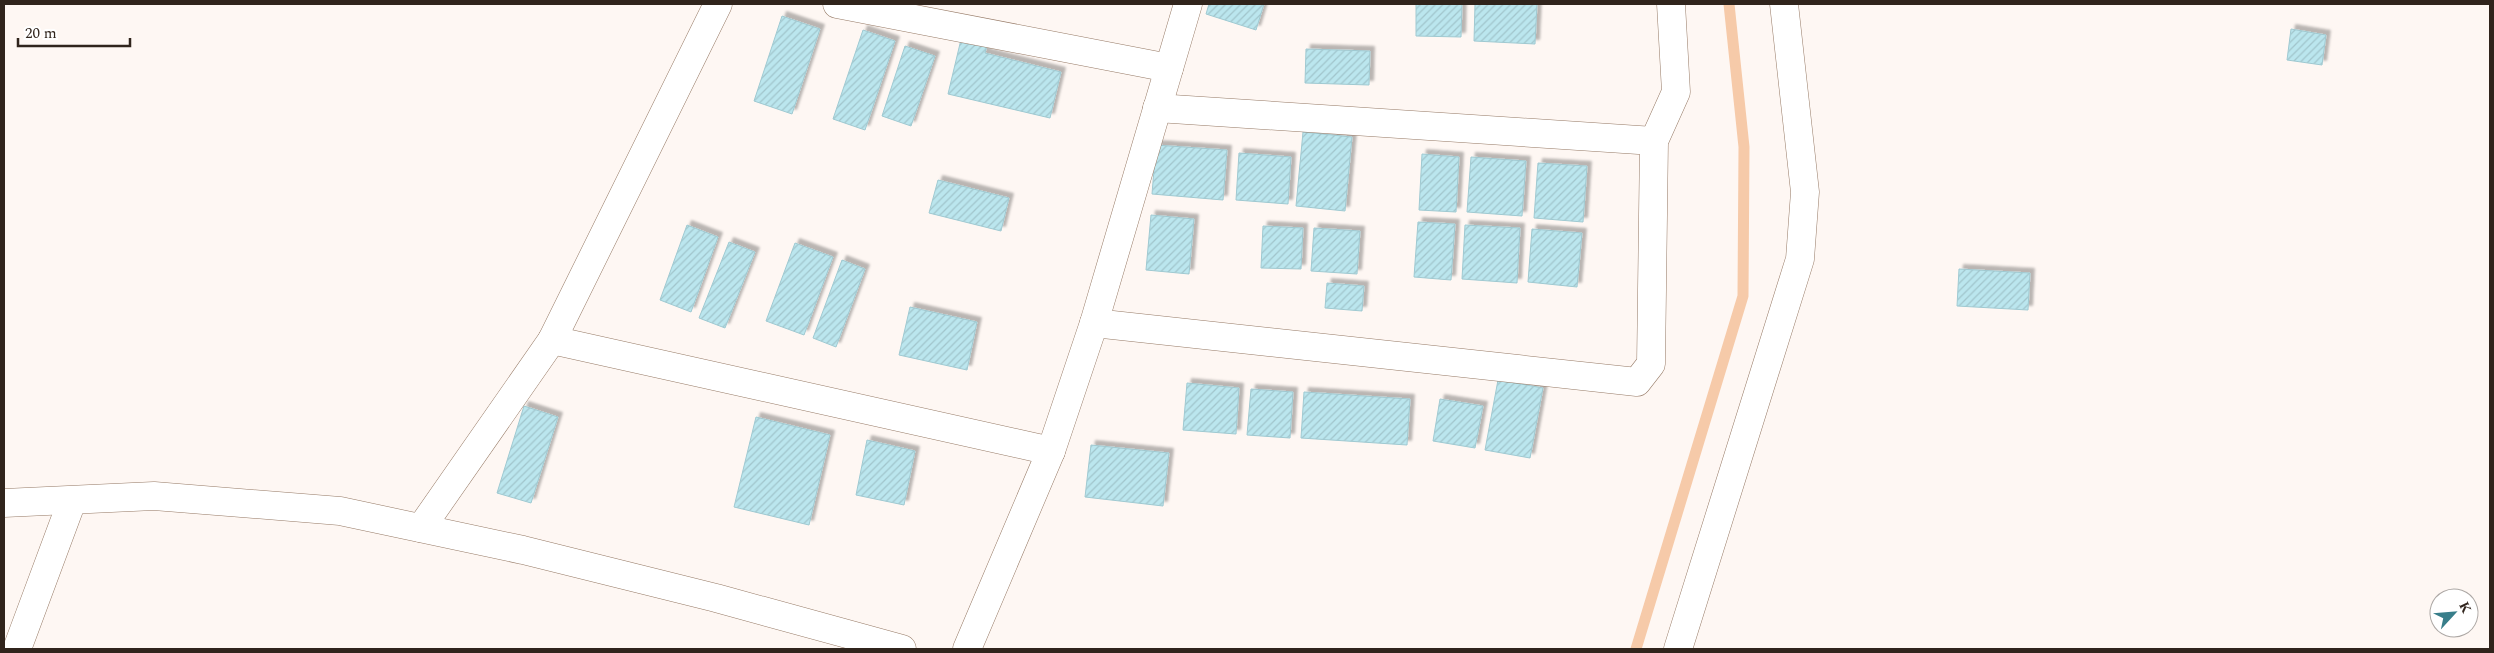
<svg xmlns="http://www.w3.org/2000/svg" width="2494" height="653" viewBox="0 0 2494 653" font-family="Spectral,serif">
  <style>
    .lines { fill: none; stroke-linecap: round; stroke-linejoin: round }
    .stream { stroke: #f6caa9; stroke-width: 11 }
    .building { fill: url(#building-hatch); stroke: #9fc9d1; filter: url(#shadow) }
    .minor-casing { stroke: #967a66; stroke-width: 29 }
    .minor { stroke: #fff; stroke-width: 28 }
  </style>
  <defs>
    <pattern id="building-hatch" width="6" height="6" patternUnits="userSpaceOnUse" patternTransform="scale(1.25)"><rect width="6" height="6" fill="#bbe6ee"/><path d="M-1 1l2-2M0 6l6-6M5 7l2-2" fill="none" stroke="#a1c5cc"/></pattern>
    <filter id="shadow"><feDropShadow dx="4.5" dy="-4.5" stdDeviation="1" flood-color="#0004"/></filter>
  </defs>
  <rect width="100%" height="100%" fill="#fef7f3"/>
  <g class="lines">
    <!-- stream -->
    <path class="stream" d="M1636 649 1743 296 1744 147 1729 4"/>
  </g>
  <!-- building -->
  <g class="building">
    <path d="M1209 4H1264L1256 30 1206 14Z"/>
    <path d="M1416 4H1462L1461 37 1416 36Z"/>
    <path d="M1475 4H1537L1535 44 1474 41Z"/>
    <path d="M782 16 820 29 792 114 754 101Z"/>
    <path d="M2291 29 2326 35 2322 65 2287 60Z"/>
    <path d="M863 30 895 41 865 130 833 119Z"/>
    <path d="M963 31 989 37 985 53 1061 72 1050 118 948 94Z"/>
    <path d="M905 46 935 56 911 126 882 116Z"/>
    <path d="M1306 49 1370 51 1369 85 1305 83Z"/>
    <path d="M1303 132 1352 137 1345 211 1296 206Z"/>
    <path d="M1156 145 1227 150 1223 200 1152 194Z"/>
    <path d="M1239 153 1291 157 1288 204 1236 200Z"/>
    <path d="M1422 154 1459 157 1456 212 1419 210Z"/>
    <path d="M1471 157 1526 161 1522 216 1467 212Z"/>
    <path d="M1538 163 1587 166 1583 222 1534 218Z"/>
    <path d="M938 180 1009 198 1001 231 929 213Z"/>
    <path d="M1151 215 1194 219 1189 274 1146 270Z"/>
    <path d="M1418 222 1455 224 1451 280 1414 277Z"/>
    <path d="M687 225 718 237 691 312 660 300Z"/>
    <path d="M1465 225 1520 228 1517 283 1462 279Z"/>
    <path d="M1263 226 1303 228 1301 269 1261 268Z"/>
    <path d="M1314 228 1360 231 1357 274 1311 271Z"/>
    <path d="M1532 229 1582 233 1577 287 1528 282Z"/>
    <path d="M729 242 755 252 725 328 699 318Z"/>
    <path d="M795 243 833 257 804 335 766 321Z"/>
    <path d="M842 260 865 269 836 347 813 338Z"/>
    <path d="M1959 269 2030 273 2028 310 1957 306Z"/>
    <path d="M1327 283 1364 286 1362 311 1325 308Z"/>
    <path d="M910 307 977 322 967 370 899 355Z"/>
    <path d="M1498 380 1543 388 1530 458 1485 450Z"/>
    <path d="M1187 383 1239 388 1236 434 1183 430Z"/>
    <path d="M1251 389 1293 392 1290 438 1247 435Z"/>
    <path d="M1304 392 1410 399 1407 445 1301 438Z"/>
    <path d="M1440 399 1483 406 1475 448 1433 441Z"/>
    <path d="M524 406 558 417 531 503 497 493Z"/>
    <path d="M756 417 830 435 809 525 734 507Z"/>
    <path d="M867 440 915 451 904 505 856 495Z"/>
    <path d="M1091 445 1169 453 1163 506 1085 497Z"/>
  </g>
  <g class="lines">
    <!-- minor casing -->
    <g class="minor-casing">
      <g id="minor">
        <path d="M837 4 1169 68"/>
        <path d="M1157 108 1654 141"/>
        <path d="M1094 323 1637 382 1651 364 1654 141 1676 92 1671 4"/>
        <path d="M552 340 1051 451"/>
        <path d="M4 503 154 496 340 511 523 550 716 598 902 649"/>
        <path d="M421 528 552 340 718 4"/>
        <path d="M17 649 72 501"/>
        <path d="M967 649 1051 451 1094 323 1188 4"/>
        <path d="M1678 649 1800 259 1805 192 1784 4"/>
      </g>
    </g>
    <!-- minor -->
    <use href="#minor" class="minor"/>
  </g>
  <!-- border -->
  <rect width="2494" height="653" fill="none" stroke="#30241c" stroke-width="10"/>
  <!-- north arrow -->
  <g transform="translate(2454 613) rotate(64)"><circle r="24" fill="#ffffff" stroke="#aca7a4"/>
  <path d="M0-4L9 19L0 12L-9 19Z" fill="#387e8a"/>
  <text y="-8" font-size="14" font-weight="bold" text-anchor="middle" fill="#30241c">K</text>
  </g>
  <!-- scale -->
  <path d="M18 38v8h112v-8" fill="none" stroke="#30241c" stroke-width="2.5"/>
  <text x="25" y="38" font-size="15" fill="#30241c" stroke="#ffffff" stroke-width="4" paint-order="stroke">20 m</text>
</svg>
